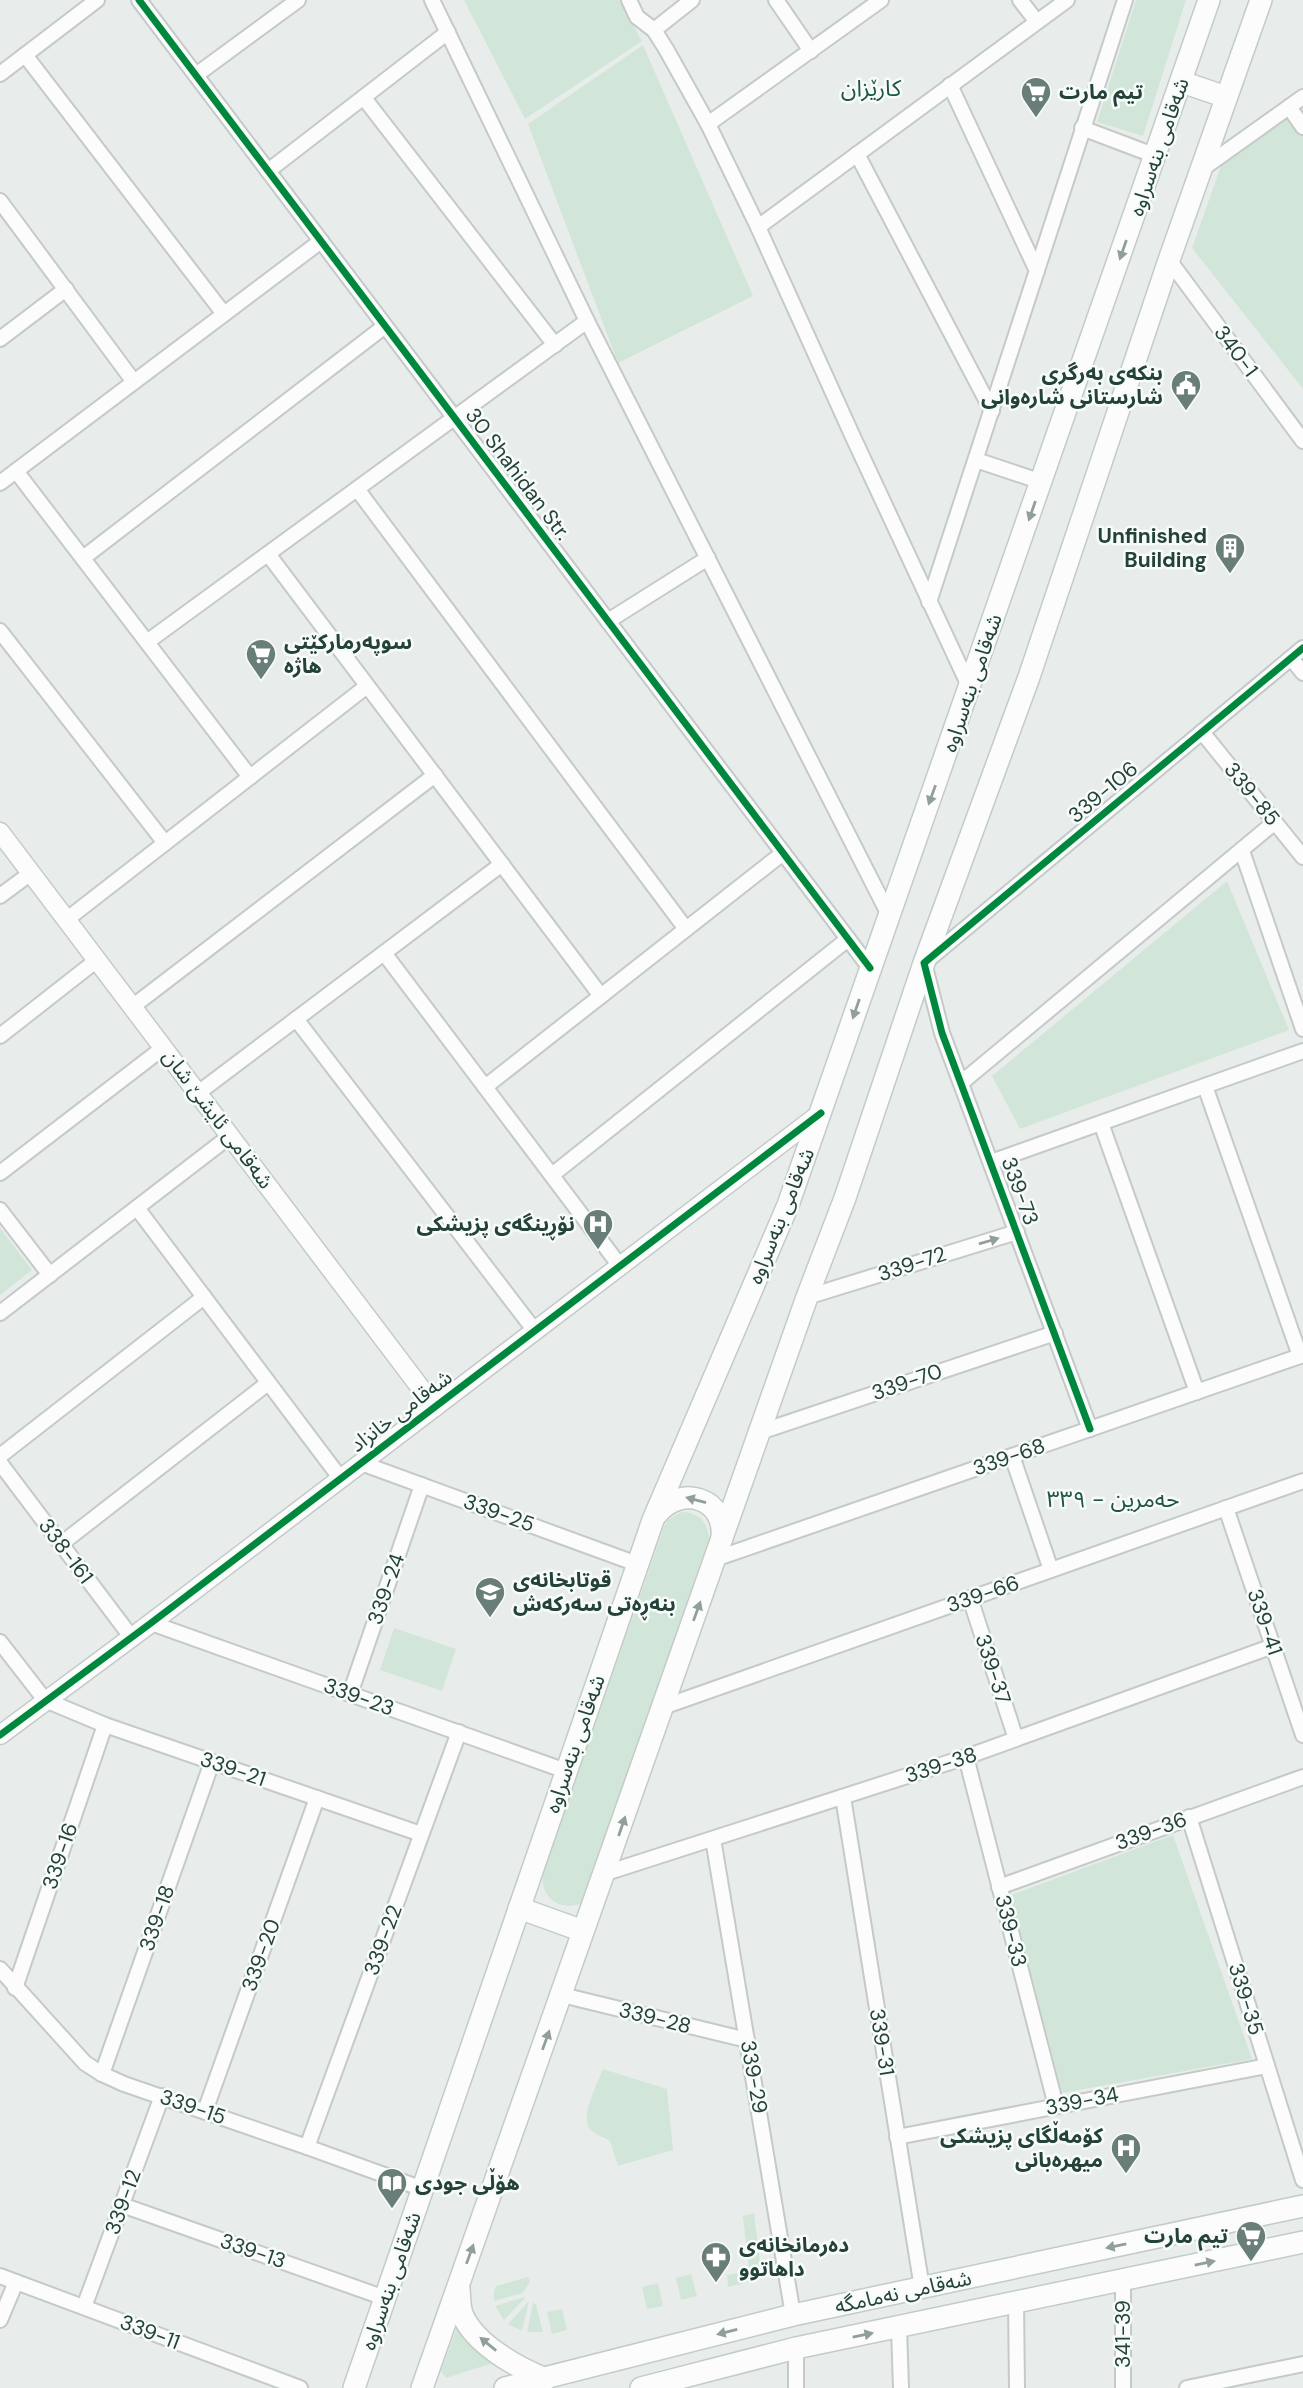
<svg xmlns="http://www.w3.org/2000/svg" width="1303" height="2388" viewBox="0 0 1303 2388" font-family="'DM Sans','Noto Sans Arabic',sans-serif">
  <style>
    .green { fill: #d1e6d8 }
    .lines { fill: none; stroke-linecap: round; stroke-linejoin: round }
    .minor-casing { stroke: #c5cac8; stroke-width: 18 }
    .tertiary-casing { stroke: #c5cac8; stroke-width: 21 }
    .secondary-casing { stroke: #c3cbc8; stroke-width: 24 }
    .minor { stroke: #fcfcfc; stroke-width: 14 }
    .tertiary { stroke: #fcfcfc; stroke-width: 18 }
    .secondary { stroke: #fcfcfc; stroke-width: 21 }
    .cycleway-casing { stroke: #f7fbf9; stroke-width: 11 }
    .cycleway { stroke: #00873e; stroke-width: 7 }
    .oneway { fill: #909f9b }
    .labels { text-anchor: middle; stroke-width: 5; stroke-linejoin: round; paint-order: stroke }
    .poi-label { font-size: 21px; font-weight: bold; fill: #24423a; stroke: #f7fbf9; text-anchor: start }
    .street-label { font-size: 21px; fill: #24423a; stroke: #f7fbf9 }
    .neighbourhood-label { font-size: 23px; fill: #1f5548; stroke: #f7fbf9 }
  </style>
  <rect width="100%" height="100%" fill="#e8edeb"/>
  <!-- green -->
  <g class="green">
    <path d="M464 0H620L642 41 525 119Z"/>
    <path d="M1136 0H1186L1143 136 1097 122Z"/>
    <path d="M643 45 753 296 618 363 528 124Z"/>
    <path d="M1295 109 1303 120V389L1192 248 1223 160Z"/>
    <path d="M1227 881 1289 1030 1020 1129 992 1076Z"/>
    <path d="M0 1228 32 1270 0 1295Z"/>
    <path d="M681 1512C698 1512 708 1521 709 1539L693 1584 685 1625 583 1903C560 1912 540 1898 543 1874L664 1527 668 1520Z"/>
    <path d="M394 1628 456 1649 442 1691 380 1670Z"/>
    <path d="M1173 1835 1252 2059 1062 2093 1011 1895Z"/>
    <path d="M603 2069 667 2089 673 2150 618 2166 610 2141C604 2137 595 2135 590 2129 579 2117 598 2083 603 2069Z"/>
    <path d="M754 2213 762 2279 728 2287 727 2275 749 2271 743 2216Z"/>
    <path d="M691 2274 697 2296 681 2300 676 2278Z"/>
    <path d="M528 2277 530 2281 523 2293 494 2301V2291L496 2286Z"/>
    <path d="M658 2283 663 2306 647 2309 642 2287Z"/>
    <path d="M524 2297 525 2298 504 2320 495 2306Z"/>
    <path d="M529 2301 522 2331 508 2324Z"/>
    <path d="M533 2303 536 2304 543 2332H527Z"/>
    <path d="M562 2309 567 2330 552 2334 547 2312Z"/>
    <path d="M458 2325 499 2361 446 2378 441 2371Z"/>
  </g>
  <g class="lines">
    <!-- minor casing -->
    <g class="minor-casing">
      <g id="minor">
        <path d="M139 0 870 968"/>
        <path d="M432 0 587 321 889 915"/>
        <path d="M629 0 637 17 654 30 666 49 708 124 758 227 853 437 970 688"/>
        <path d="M776 0 811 51"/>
        <path d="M1020 0 1037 22"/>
        <path d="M654 30 692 0"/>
        <path d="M25 55 224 314"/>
        <path d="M0 74 97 0"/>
        <path d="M196 75 298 0"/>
        <path d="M950 85 1037 271"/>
        <path d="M364 98 555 345"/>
        <path d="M1289 107 1303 127"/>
        <path d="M708 124 881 0"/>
        <path d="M1082 128 1156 156"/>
        <path d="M857 154 992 411"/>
        <path d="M1202 169 1303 97"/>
        <path d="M268 171 448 32"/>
        <path d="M0 201 134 382"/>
        <path d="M758 227 1067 0"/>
        <path d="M1169 260 1303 441"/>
        <path d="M0 339 66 289"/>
        <path d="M976 460 1042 482"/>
        <path d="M16 471 250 777"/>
        <path d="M0 483 321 241"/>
        <path d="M357 489 686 929"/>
        <path d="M268 554 601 996"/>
        <path d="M83 558 385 326"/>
        <path d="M929 602 1125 0"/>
        <path d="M608 621 708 558"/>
        <path d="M0 631 165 843"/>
        <path d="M147 642 587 321"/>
        <path d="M1291 658 1303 673"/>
        <path d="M1202 732 1303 857"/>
        <path d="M1242 851 1303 1029"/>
        <path d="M0 896 31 873"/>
        <path d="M66 920 367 686"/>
        <path d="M384 953 620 1266"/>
        <path d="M132 1007 435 775"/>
        <path d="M296 1019 535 1331"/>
        <path d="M0 1036 97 960"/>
        <path d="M961 1083 1275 822"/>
        <path d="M1205 1086 1300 1356"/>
        <path d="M485 1087 783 853"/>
        <path d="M198 1093 502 864"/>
        <path d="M1101 1123 1197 1392"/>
        <path d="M991 1162 1303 1051"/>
        <path d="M0 1173 163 1048"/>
        <path d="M552 1175 848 939"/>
        <path d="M137 1208 341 1479"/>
        <path d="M0 1210 50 1275"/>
        <path d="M807 1297 1017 1232"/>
        <path d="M0 1313 230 1136"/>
        <path d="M1090 1429 942 1033 924 963 1303 648"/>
        <path d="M760 1432 1055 1333"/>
        <path d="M0 1456 204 1297"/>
        <path d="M1012 1456 1051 1570"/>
        <path d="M0 1463 132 1638"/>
        <path d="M361 1463 637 1564"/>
        <path d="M1226 1508 1303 1735"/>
        <path d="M61 1544 268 1383"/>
        <path d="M715 1559 1303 1355"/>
        <path d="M970 1598 1016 1739"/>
        <path d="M151 1623 566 1771"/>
        <path d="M0 1642 45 1700 105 1725 421 1834"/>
        <path d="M350 1694 422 1485"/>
        <path d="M663 1707 1303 1481"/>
        <path d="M966 1757 1056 2106"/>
        <path d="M843 1797 922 2288"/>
        <path d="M1189 1817 1303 2180"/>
        <path d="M713 1839 793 2315"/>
        <path d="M606 1873 966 1757 1273 1646"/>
        <path d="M999 1887 1303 1777"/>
        <path d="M0 1969 85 2063 102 2074 124 2084 307 2147 423 2189"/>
        <path d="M15 1988 105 1725"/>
        <path d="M562 1995 747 2040"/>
        <path d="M102 2074 212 1762"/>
        <path d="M205 2111 317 1798"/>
        <path d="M897 2137 1267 2066"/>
        <path d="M307 2147 459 1732"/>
        <path d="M122 2205 385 2298"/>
        <path d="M0 2276 300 2388"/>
        <path d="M1123 2280V2388"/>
        <path d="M1016 2302 1017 2388"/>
        <path d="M84 2307 162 2096"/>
        <path d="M0 2320 16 2282"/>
        <path d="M899 2327 901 2388"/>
        <path d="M796 2388V2348"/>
        <path d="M1187 2388 1303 2364"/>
      </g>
    </g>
    <!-- tertiary casing -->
    <g class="tertiary-casing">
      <g id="tertiary">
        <path d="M0 832 435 1407"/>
        <path d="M0 1735 151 1623 821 1113"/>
      </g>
    </g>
    <!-- secondary casing -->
    <g class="secondary-casing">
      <g id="secondary">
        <path d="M1182 82 1226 97"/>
        <path d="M657 1514C681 1484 726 1498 722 1538"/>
        <path d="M519 1908 583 1931"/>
        <path d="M459 2289C460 2297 459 2308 463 2316 476 2345 518 2368 546 2379"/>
        <path d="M354 2388 653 1520 788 1205 1209 0"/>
        <path d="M422 2388 807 1297 845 1198 924 963 1029 677 1169 260 1261 0"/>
        <path d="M505 2388 793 2315 1303 2206"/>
        <path d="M641 2388 796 2348 1303 2242"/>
      </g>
    </g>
    <!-- minor -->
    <use href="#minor" class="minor"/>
    <!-- tertiary -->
    <use href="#tertiary" class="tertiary"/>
    <!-- secondary -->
    <use href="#secondary" class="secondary"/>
    <!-- cycleway casing -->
    <g class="cycleway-casing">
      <g id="cycleway">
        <path d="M139 0 870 968"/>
        <path d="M1090 1429 942 1033 924 963 1303 648"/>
        <path d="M0 1735 151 1623 821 1113"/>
      </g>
    </g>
    <!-- cycleway -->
    <use href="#cycleway" class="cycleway"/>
  </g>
  <!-- one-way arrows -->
  <defs><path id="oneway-solid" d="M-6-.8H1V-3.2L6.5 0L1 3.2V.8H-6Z" transform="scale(1.75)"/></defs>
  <g class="oneway">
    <use href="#oneway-solid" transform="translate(1123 250) rotate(109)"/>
    <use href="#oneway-solid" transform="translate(1032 511) rotate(109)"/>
    <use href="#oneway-solid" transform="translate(932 795) rotate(110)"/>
    <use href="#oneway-solid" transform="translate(856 1009) rotate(109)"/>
    <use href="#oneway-solid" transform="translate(989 1241) rotate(-16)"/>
    <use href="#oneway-solid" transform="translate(696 1500) rotate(-165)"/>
    <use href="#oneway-solid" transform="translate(697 1611) rotate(-70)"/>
    <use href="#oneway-solid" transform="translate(622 1826) rotate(-71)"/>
    <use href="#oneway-solid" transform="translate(546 2040) rotate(-70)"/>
    <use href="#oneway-solid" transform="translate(1116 2246) rotate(168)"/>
    <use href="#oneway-solid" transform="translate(470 2254) rotate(-70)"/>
    <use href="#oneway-solid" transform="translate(1205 2263) rotate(-12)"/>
    <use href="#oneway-solid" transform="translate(727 2332) rotate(166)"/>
    <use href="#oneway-solid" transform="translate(863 2335) rotate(-11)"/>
    <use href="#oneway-solid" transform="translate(488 2344) rotate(-141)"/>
  </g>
  <!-- icons -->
  <defs>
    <g id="supermarket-pin" transform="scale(1.575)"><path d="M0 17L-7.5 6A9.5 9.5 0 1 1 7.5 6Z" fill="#697e78" stroke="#f7fbf9"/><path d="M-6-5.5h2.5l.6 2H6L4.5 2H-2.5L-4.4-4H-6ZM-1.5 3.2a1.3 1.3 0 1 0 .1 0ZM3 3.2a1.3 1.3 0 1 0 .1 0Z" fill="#fff"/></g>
    <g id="civic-pin" transform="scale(1.575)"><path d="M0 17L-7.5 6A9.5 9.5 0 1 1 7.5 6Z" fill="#697e78" stroke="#f7fbf9"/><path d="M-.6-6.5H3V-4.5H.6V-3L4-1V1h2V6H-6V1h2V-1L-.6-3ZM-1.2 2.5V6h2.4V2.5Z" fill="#fff"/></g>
    <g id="building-pin" transform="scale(1.575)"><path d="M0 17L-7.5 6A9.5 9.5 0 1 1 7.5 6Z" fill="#697e78" stroke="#f7fbf9"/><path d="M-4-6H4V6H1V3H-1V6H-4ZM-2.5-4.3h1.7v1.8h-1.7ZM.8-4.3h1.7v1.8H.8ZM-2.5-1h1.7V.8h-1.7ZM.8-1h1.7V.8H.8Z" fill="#fff"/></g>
    <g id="hospital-pin" transform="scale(1.575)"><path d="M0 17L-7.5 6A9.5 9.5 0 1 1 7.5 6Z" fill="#697e78" stroke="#f7fbf9"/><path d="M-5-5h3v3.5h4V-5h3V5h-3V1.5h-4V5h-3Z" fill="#fff"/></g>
    <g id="school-pin" transform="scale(1.575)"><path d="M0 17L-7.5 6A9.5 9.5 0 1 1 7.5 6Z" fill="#697e78" stroke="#f7fbf9"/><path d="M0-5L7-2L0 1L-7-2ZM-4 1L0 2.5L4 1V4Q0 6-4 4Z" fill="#fff"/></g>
    <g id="library-pin" transform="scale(1.575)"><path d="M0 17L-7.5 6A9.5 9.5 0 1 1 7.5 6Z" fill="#697e78" stroke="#f7fbf9"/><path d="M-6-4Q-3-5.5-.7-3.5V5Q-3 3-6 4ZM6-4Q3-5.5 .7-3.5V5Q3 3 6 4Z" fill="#fff"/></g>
    <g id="pharmacy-pin" transform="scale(1.575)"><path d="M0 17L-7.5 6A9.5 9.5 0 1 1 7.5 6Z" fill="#697e78" stroke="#f7fbf9"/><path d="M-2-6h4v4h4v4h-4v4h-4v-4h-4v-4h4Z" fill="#fff"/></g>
  </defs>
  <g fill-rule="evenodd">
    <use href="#supermarket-pin" x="1036" y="92"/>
    <use href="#civic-pin" x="1186" y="385"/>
    <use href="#building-pin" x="1230" y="548"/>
    <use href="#supermarket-pin" x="261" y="654"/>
    <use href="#hospital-pin" x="598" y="1224"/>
    <use href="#school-pin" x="490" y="1592"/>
    <use href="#hospital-pin" x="1126" y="2148"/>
    <use href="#library-pin" x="392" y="2183"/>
    <use href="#supermarket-pin" x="1251" y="2236"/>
    <use href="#pharmacy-pin" x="716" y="2257"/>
  </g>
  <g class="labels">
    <!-- poi labels -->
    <g class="poi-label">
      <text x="1059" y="99">تيم مارت</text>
      <text x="1163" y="380" text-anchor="end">بنكەی بەرگری<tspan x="1163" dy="24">شارستانی شارەوانی</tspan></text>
      <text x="1207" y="543" text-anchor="end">Unfinished<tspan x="1207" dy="24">Building</tspan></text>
      <text x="284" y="649">سوپەرمارکێتی<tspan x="284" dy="24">هاژە</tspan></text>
      <text x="575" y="1231" text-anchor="end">نۆڕینگەی پزیشکی</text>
      <text x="513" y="1587">قوتابخانەی<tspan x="513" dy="24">بنەڕەتی سەرکەش</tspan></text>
      <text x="1103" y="2143" text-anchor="end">کۆمەڵگای پزیشکی<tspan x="1103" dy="24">میهرەبانی</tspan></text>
      <text x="415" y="2190">هۆڵی جودی</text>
      <text x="1228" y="2243" text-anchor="end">تیم مارت</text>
      <text x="739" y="2252">دەرمانخانەی<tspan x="739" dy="24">داهاتوو</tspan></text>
    </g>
    <!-- street labels -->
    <g class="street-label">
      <text transform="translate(1159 147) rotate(-71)" y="7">شەقامی بنەسراوە</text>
      <text transform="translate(1236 351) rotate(53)" y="7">340-1</text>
      <text transform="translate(518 474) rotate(53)" y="7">30 Shahidan Str.</text>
      <text transform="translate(972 683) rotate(-71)" y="7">شەقامی بنەسراوە</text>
      <text transform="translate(1103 792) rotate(-40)" y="7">339-106</text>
      <text transform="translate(1252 794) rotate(51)" y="7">339-85</text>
      <text transform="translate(218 1119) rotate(53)" y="7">شەقامی ئایشێ شان</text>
      <text transform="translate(1020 1191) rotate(70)" y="7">339-73</text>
      <text transform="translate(781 1216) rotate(-68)" y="7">شەقامی بنەسراوە</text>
      <text transform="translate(912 1264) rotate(-18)" y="7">339-72</text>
      <text transform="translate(907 1382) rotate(-19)" y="7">339-70</text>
      <text transform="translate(401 1411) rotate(-37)" y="7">شەقامی خانزاد</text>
      <text transform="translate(1009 1457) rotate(-19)" y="7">339-68</text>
      <text transform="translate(499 1513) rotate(20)" y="7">339-25</text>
      <text transform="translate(66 1551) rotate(53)" y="7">338-161</text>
      <text transform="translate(386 1589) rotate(-71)" y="7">339-24</text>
      <text transform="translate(983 1594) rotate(-19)" y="7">339-66</text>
      <text transform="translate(1265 1622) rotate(71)" y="7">339-41</text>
      <text transform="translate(993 1669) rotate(72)" y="7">339-37</text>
      <text transform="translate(359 1697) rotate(20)" y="7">339-23</text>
      <text transform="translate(575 1744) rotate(-71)" y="7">شەقامی بنەسراوە</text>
      <text transform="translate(941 1765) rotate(-18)" y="7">339-38</text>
      <text transform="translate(233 1769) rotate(19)" y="7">339-21</text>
      <text transform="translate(1151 1831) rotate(-20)" y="7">339-36</text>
      <text transform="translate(60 1856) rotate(-71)" y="7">339-16</text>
      <text transform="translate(157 1918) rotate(-71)" y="7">339-18</text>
      <text transform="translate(1011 1931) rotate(76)" y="7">339-33</text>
      <text transform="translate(383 1940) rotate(-70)" y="7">339-22</text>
      <text transform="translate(261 1955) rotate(-70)" y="7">339-20</text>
      <text transform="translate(1246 1999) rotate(73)" y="7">339-35</text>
      <text transform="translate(655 2018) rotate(14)" y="7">339-28</text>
      <text transform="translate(882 2042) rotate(81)" y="7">339-31</text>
      <text transform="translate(754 2077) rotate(80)" y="7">339-29</text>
      <text transform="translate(1082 2101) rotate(-11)" y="7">339-34</text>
      <text transform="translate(193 2107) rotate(19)" y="7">339-15</text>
      <text transform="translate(123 2202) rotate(-70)" y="7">339-12</text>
      <text transform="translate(253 2251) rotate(19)" y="7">339-13</text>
      <text transform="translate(391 2281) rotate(-71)" y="7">شەقامی بنەسراوە</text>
      <text transform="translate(903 2292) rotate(-12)" y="7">شەقامی نەمامگە</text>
      <text transform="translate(150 2332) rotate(21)" y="7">339-11</text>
      <text transform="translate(1123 2334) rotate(-90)" y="7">341-39</text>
    </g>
    <!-- neighbourhood labels -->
    <g class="neighbourhood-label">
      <text x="871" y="96">کارێزان</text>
      <text x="1113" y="1507">حەمرین - ٣٣٩</text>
    </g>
  </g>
</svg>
